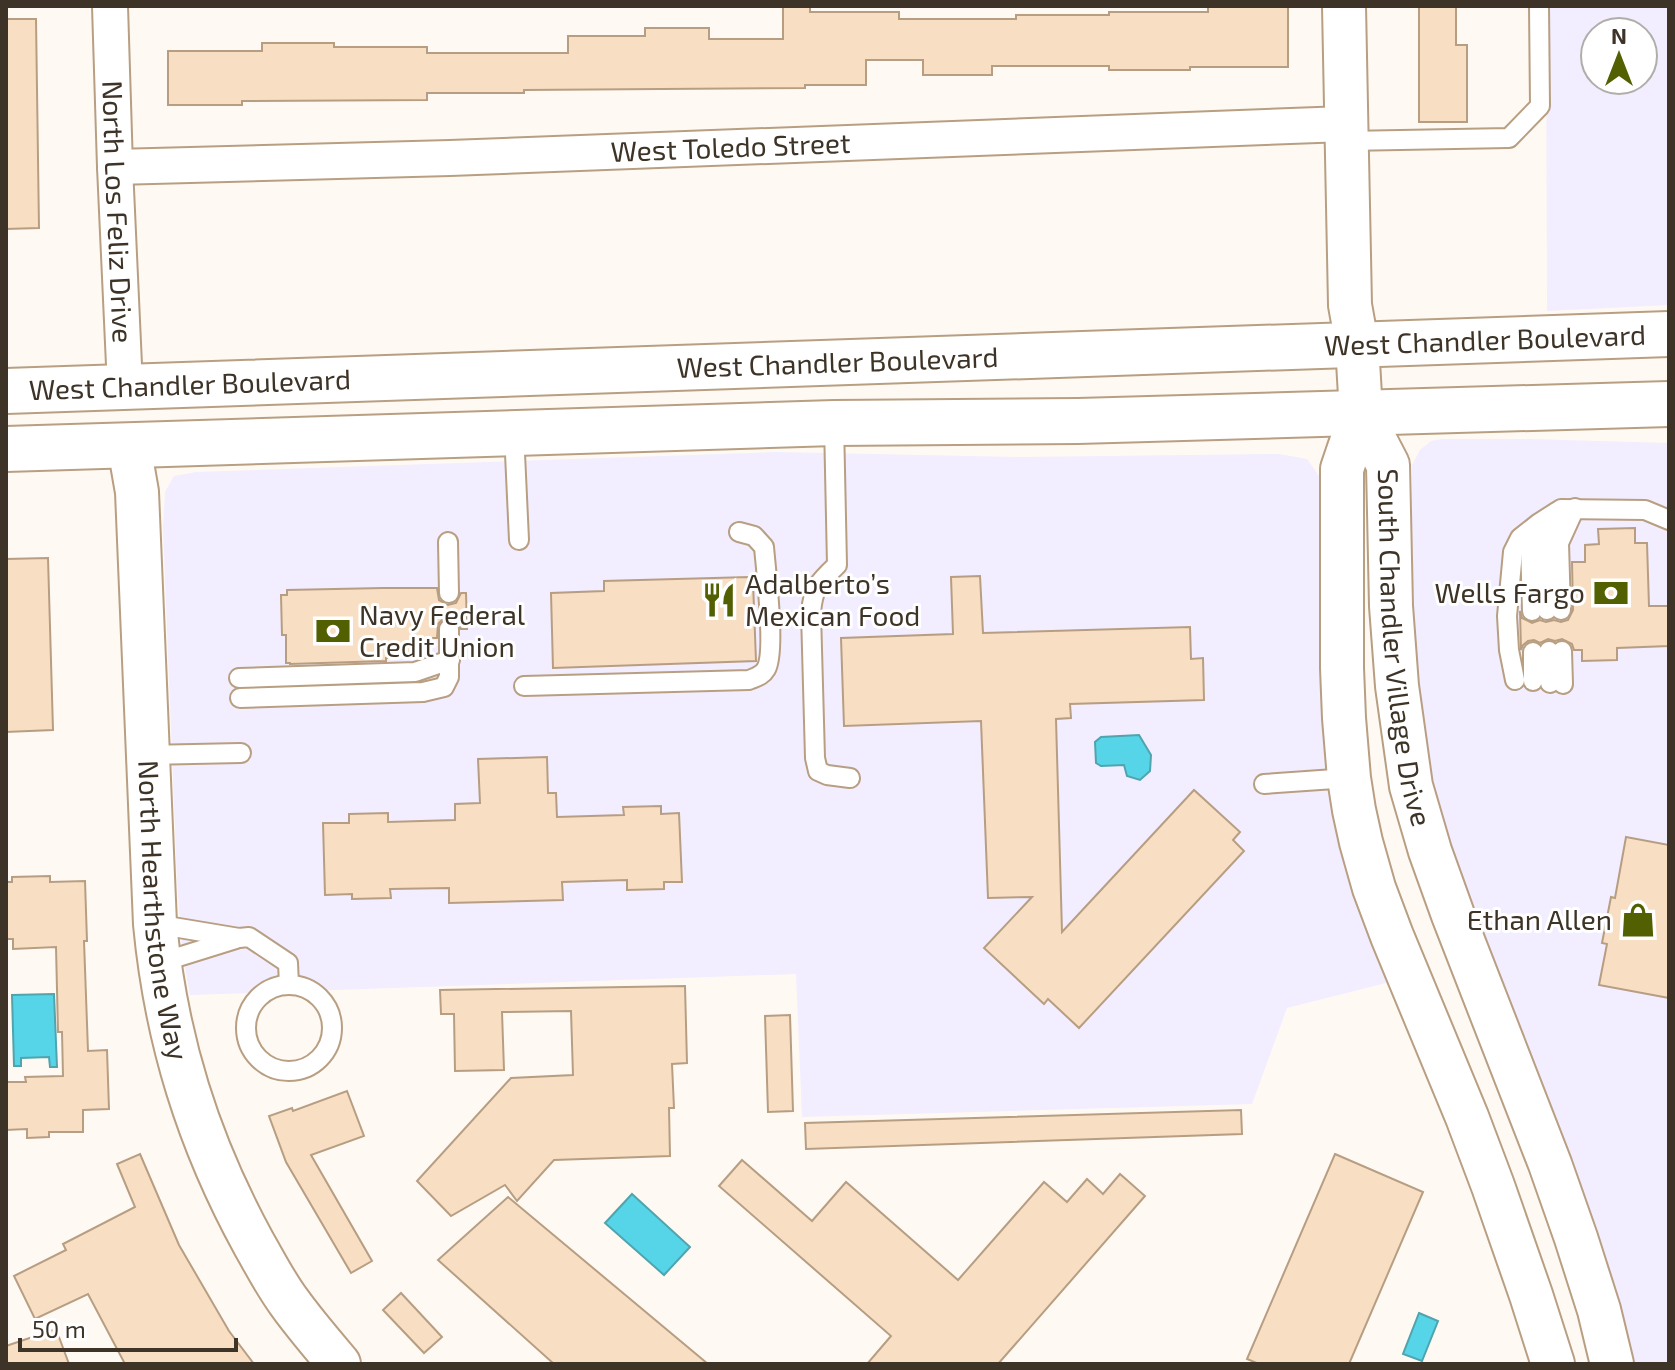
<svg xmlns="http://www.w3.org/2000/svg" width="1675" height="1370" viewBox="0 0 1675 1370" font-family="'Exo 2',sans-serif">
  <style>
    .commercial { fill: #f2edff; fill-rule: evenodd }
    .water { fill: #57d5e8; stroke: #4fa4ae; stroke-width: 2 }
    .building { fill: #f8dfc4; stroke: #b79e82; stroke-width: 2 }
    .lines { fill: none; stroke-linecap: round; stroke-linejoin: round }
    .service-casing { stroke: #b89f82; stroke-width: 22 }
    .minor-casing { stroke: #b89f82; stroke-width: 38 }
    .tertiary-casing { stroke: #b89f82; stroke-width: 46 }
    .secondary-casing { stroke: #b89f82; stroke-width: 48 }
    .service { stroke: #fff; stroke-width: 18 }
    .minor { stroke: #fff; stroke-width: 34 }
    .tertiary { stroke: #fff; stroke-width: 42 }
    .secondary { stroke: #fff; stroke-width: 44 }
    .labels { text-anchor: middle; stroke-width: 6; stroke-linejoin: round; paint-order: stroke }
    .street-label { font-size: 28px; fill: #3d3327; stroke: #fff }
    .poi-label { font-size: 28px; fill: #3d3327; stroke: #fff; text-anchor: start }
  </style>
  <rect width="100%" height="100%" fill="#fff9f3"/>
  <!-- commercial -->
  <g class="commercial">
    <path d="M1546 6H1669V305L1547 311ZM1595 32H1643V80H1595Z"/>
    <path d="M1442 439H1530L1669 443V1364H1633L1618 1298 1605 1256 1572 1167 1452 860 1431 782 1422 728 1412 632V465L1420 450 1431 441Z"/>
    <path d="M776 452 1020 457 1279 454 1307 459 1320 477 1322 486 1325 734 1332 809 1342 852 1360 909 1390 982 1287 1008 1252 1104 802 1117 796 974 190 995 182 951 177 880 163 528 165 492 174 476 196 472Z"/>
  </g>
  <!-- water -->
  <g class="water">
    <path d="M1139 735 1151 755 1150 771 1140 780 1127 776 1124 765 1101 766 1096 763 1095 742 1101 737Z"/>
    <path d="M54 994 57 1067H50L49 1057 21 1058V1066H14L12 995Z"/>
    <path d="M632 1194 690 1247 664 1275 605 1223Z"/>
    <path d="M1419 1313 1438 1321 1422 1361 1403 1354Z"/>
  </g>
  <!-- building -->
  <g class="building">
    <path d="M783 6H810V12H899V19H1016V15H1109V12H1208V6H1288V67H1190V70H1109V66H992V75H923V60H866V85H805V88L524 90V93H427V100L242 101V105H168V51H262V43H334V47H427V53H568V36H645V28H709V39H783Z"/>
    <path d="M1419 6H1456V45H1467V122H1419Z"/>
    <path d="M6 19H36L39 228 6 229Z"/>
    <path d="M1635 528V543H1647L1649 606H1669V646L1617 648V660L1582 661V650H1574L1572 644 1562 639 1555 641 1548 639 1540 643 1534 640 1528 641 1523 645 1521 650 1520 611 1522 618 1532 623 1540 620 1546 622 1554 620 1561 622 1568 620 1573 610 1572 562H1585V545L1599 544 1598 529Z"/>
    <path d="M48 558 53 730 6 732V559Z"/>
    <path d="M980 576 983 633 1190 627 1191 659 1203 658 1204 700 1070 704 1071 718 1056 719 1062 932 1194 790 1240 832 1233 840 1244 851 1079 1028 1048 999 1044 1004 984 948 1032 897 988 898 981 721 844 726 841 638 953 634 951 577Z"/>
    <path d="M749 577V582H753L756 661 553 668 551 593 604 591V581Z"/>
    <path d="M383 588H437L439 600 448 605 456 603 461 593H466L467 629H461L459 622 454 618H444L438 624 437 638H431V644H422V652L392 654V658H386V661L290 664V663H286V635H282L281 595H287V590Z"/>
    <path d="M547 757 548 793H556L557 817 624 815 623 807 661 806V814L679 813 682 882H664V889L627 890V880L562 882 563 900 449 903V888L390 889 391 898 352 899V894L325 895 323 823H349V814L388 813V822L455 820V804L480 803 478 759Z"/>
    <path d="M1626 837 1669 845V998L1599 985 1607 944 1602 943 1611 897 1615 898Z"/>
    <path d="M50 876V882L85 881 87 941H84L88 1051 107 1050 109 1109 83 1110V1132H49V1137L27 1138V1129L6 1130V1082H26L25 1077 63 1076 62 1032H58L56 947 13 949V939H6V882H12V877Z"/>
    <path d="M685 986 687 1063 672 1064 674 1108H669L670 1156 554 1160 517 1201 505 1185 451 1216 417 1181 511 1078 573 1075 571 1011 502 1012 504 1070 455 1071 454 1014H441L440 990Z"/>
    <path d="M790 1015 793 1111 768 1112 765 1016Z"/>
    <path d="M347 1091 364 1136 311 1155 372 1261 351 1273 286 1162 269 1116 292 1108 293 1111Z"/>
    <path d="M1241 1110 1242 1134 806 1149 805 1123Z"/>
    <path d="M140 1154 179 1245 229 1331 254 1364H125L88 1294 35 1319 14 1276 66 1250 63 1244 135 1207 117 1164Z"/>
    <path d="M1335 1154 1423 1192 1349 1364H1259L1247 1359Z"/>
    <path d="M742 1160 812 1221 846 1182 958 1280 1044 1182 1067 1202 1087 1179 1103 1194 1120 1174 1145 1196 998 1364H867L891 1336 719 1186Z"/>
    <path d="M508 1197 708 1364H554L438 1260Z"/>
    <path d="M401 1293 442 1337 424 1353 383 1310Z"/>
    <path d="M56 1329 69 1364H6V1346Z"/>
  </g>
  <g class="lines">
    <!-- service casing -->
    <g class="service-casing">
      <g id="service">
        <path d="M1346 141 1509 138 1540 106 1539 6"/>
        <path d="M834 423 837 565C819 582 813 587 811 613L815 758 818 771 827 775 850 778"/>
        <path d="M514 432 519 540"/>
        <path d="M448 542 449 593"/>
        <path d="M1547 610 1546 535 1555 513"/>
        <path d="M1561 610 1559 543 1575 508"/>
        <path d="M1532 611 1530 544 1538 525"/>
        <path d="M1549 651 1550 683"/>
        <path d="M1562 651 1563 684"/>
        <path d="M1533 652V681"/>
        <path d="M239 678 415 672 450 660"/>
        <path d="M1515 680 1509 650 1507 616 1513 552 1520 538 1539 523 1561 509 1645 510 1669 520"/>
        <path d="M524 686 749 680C756 677 762 676 766 669 776 652 766 571 764 547L754 536 739 532"/>
        <path d="M240 698 423 692 444 687 449 677V629"/>
        <path d="M146 755 241 753"/>
        <path d="M1264 784 1349 778"/>
        <path d="M155 924 239 938 249 937 288 963 289 985"/>
        <path d="M159 963 236 939"/>
        <circle cx="289" cy="1028" r="43"/>
      </g>
    </g>
    <!-- minor casing -->
    <g class="minor-casing">
      <g id="minor">
        <path id="s1" d="M110 6 115 167 125 387"/>
        <path id="s2" d="M115 167 450 158 1345 124"/>
      </g>
    </g>
    <!-- tertiary casing -->
    <g class="tertiary-casing">
      <g id="tertiary">
        <path d="M1344 6 1350 305 1357 344 1361 413 1342 469V668L1344 718 1349 778 1354 810 1361 842 1374 888 1392 936 1467 1117 1493 1186 1531 1295 1553 1364"/>
        <path id="s3" d="M1361 413 1388 465 1391 606 1397 686 1411 786 1430 851 1453 915 1550 1164 1576 1238 1599 1310 1612 1364"/>
        <path id="s4" d="M129 446 137 492 155 924C166 1039 198 1142 254 1244 265 1263 275 1283 289 1302 304 1323 322 1344 339 1364"/>
      </g>
    </g>
    <!-- secondary casing -->
    <g class="secondary-casing">
      <g id="secondary">
        <path id="s5" d="M6 391 1669 334"/>
        <path d="M6 449 834 423 1078 421 1669 404"/>
      </g>
    </g>
    <!-- service -->
    <use href="#service" class="service"/>
    <!-- minor -->
    <use href="#minor" class="minor"/>
    <!-- tertiary -->
    <use href="#tertiary" class="tertiary"/>
    <!-- secondary -->
    <use href="#secondary" class="secondary"/>
  </g>
  <!-- icons -->
  <defs>
    <g id="bank-bare" transform="scale(2.76)"><path d="M-6-4H6V4H-6ZM0-2.3a2.3 2.3 0 1 0 0 4.6a2.3 2.3 0 1 0 0-4.6Z" fill="#526002" stroke="#fff" stroke-width="2.5" paint-order="stroke"/></g>
    <g id="restaurant-bare" transform="scale(2.76)"><path d="M-5-6h1v4h1v-4h1v4h1v-4h1v5L-1.5 .5V6h-2V.5L-5-1ZM5-6V6H3V1.5H1.5Q1.5-4 5-6Z" fill="#526002" stroke="#fff" stroke-width="2.5" paint-order="stroke"/></g>
    <g id="shop-bare" transform="scale(2.76)"><path d="M-5-2.5h2.3a2.7 3.5 0 0 1 5.4 0H5L5.5 6h-11ZM-1.5-2.5h3a1.5 2.3 0 0 0-3 0Z" fill="#526002" stroke="#fff" stroke-width="2.5" paint-order="stroke"/></g>
  </defs>
  <g fill-rule="evenodd">
    <use href="#bank-bare" x="1611" y="593"/>
    <use href="#restaurant-bare" x="719" y="600"/>
    <use href="#bank-bare" x="333" y="631"/>
    <use href="#shop-bare" x="1638" y="920"/>
  </g>
  <g class="labels">
    <!-- street labels -->
    <g class="street-label">
      <text dy="10" stroke="none"><textPath href="#s2" startOffset="616">West Toledo Street</textPath></text>
      <text dy="10" stroke="none"><textPath href="#s1" startOffset="206">North Los Feliz Drive</textPath></text>
      <text dy="10" stroke="none"><textPath href="#s5" startOffset="1480">West Chandler Boulevard</textPath></text>
      <text dy="10" stroke="none"><textPath href="#s5" startOffset="832">West Chandler Boulevard</textPath></text>
      <text dy="10" stroke="none"><textPath href="#s5" startOffset="184">West Chandler Boulevard</textPath></text>
      <text dy="10" stroke="none"><textPath href="#s3" startOffset="242">South Chandler Village Drive</textPath></text>
      <text dy="10" stroke="none"><textPath href="#s4" startOffset="466">North Hearthstone Way</textPath></text>
    </g>
    <!-- poi labels -->
    <g class="poi-label">
      <text x="745" y="594">Adalberto’s<tspan x="745" dy="32">Mexican Food</tspan></text>
      <text x="1585" y="603" text-anchor="end">Wells Fargo</text>
      <text x="359" y="625">Navy Federal<tspan x="359" dy="32">Credit Union</tspan></text>
      <text x="1612" y="930" text-anchor="end">Ethan Allen</text>
    </g>
  </g>
  <!-- border -->
  <rect width="1675" height="1370" fill="none" stroke="#3d3327" stroke-width="16"/>
  <!-- north arrow -->
  <g transform="translate(1619 56)"><circle r="38" fill="#ffffff" stroke="#b1ada9" stroke-width="2"/>
  <path d="M0-6L14 30L0 20L-14 30Z" fill="#526002"/>
  <text y="-12" font-size="22" font-weight="bold" text-anchor="middle" fill="#3d3327">N</text>
  </g>
  <!-- scale -->
  <path d="M20 1338v12h216v-12" fill="none" stroke="#3d3327" stroke-width="4"/>
  <text x="32" y="1338" font-size="24" fill="#3d3327" stroke="#ffffff" stroke-width="6" paint-order="stroke">50 m</text>
</svg>
